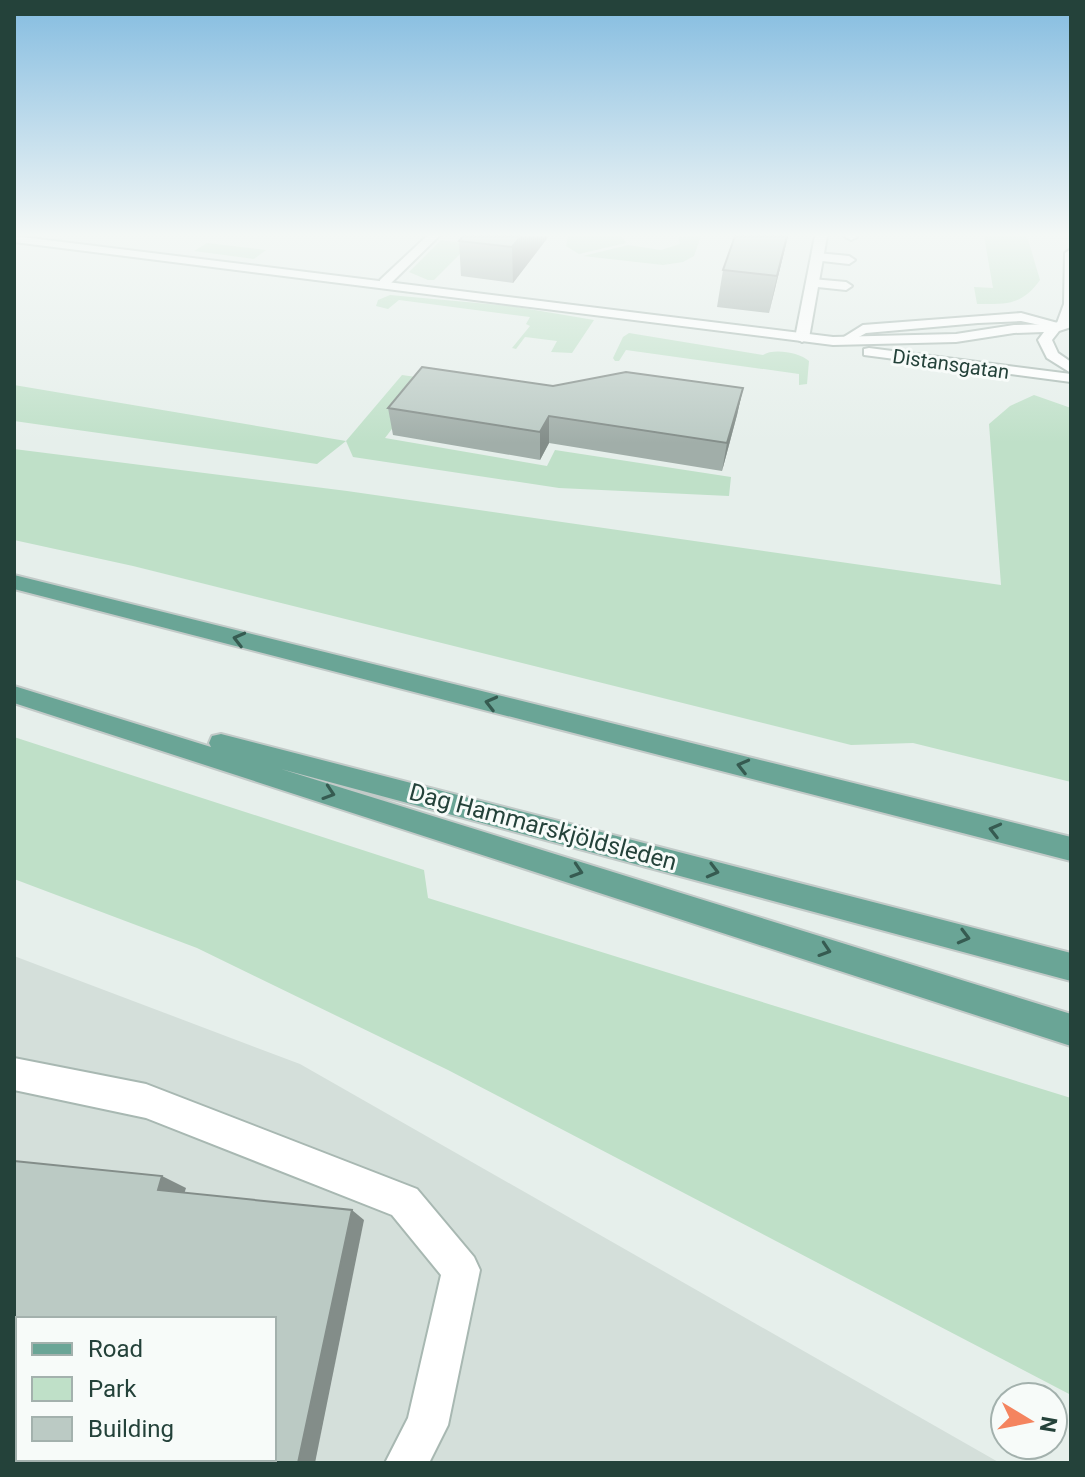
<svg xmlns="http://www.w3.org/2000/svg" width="1085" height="1477" viewBox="0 0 1085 1477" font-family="Roboto,sans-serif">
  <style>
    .built { fill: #d4dfda; fill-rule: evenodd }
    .green { fill: #bfe0c8 }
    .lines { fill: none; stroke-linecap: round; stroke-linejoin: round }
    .service-casing { stroke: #a8b8b2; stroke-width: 4 }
    .minor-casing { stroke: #a8b8b2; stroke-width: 4 }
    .tertiary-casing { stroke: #a8b8b2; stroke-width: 4 }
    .primary-casing { stroke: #c2cac8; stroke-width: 4 }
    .service { fill: #fff; fill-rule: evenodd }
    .minor { fill: #fff; fill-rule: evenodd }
    .tertiary { fill: #fff; fill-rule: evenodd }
    .primary { fill: #6aa596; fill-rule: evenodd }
    .wall { fill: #a1aea9 }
    .shaded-wall { fill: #838d89 }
    .building { fill: #bbcac4; stroke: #838d89; stroke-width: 2; fill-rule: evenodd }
    .oneway { stroke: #365b51 }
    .labels { text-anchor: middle; stroke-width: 6; stroke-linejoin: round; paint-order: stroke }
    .far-street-label { font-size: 20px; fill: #24423a; stroke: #f7fbf9 }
    .street-label { font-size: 24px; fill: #24423a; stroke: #f7fbf9 }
  </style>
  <rect width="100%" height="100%" fill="#e6efeb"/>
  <!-- built -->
  <path class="built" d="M14 956 300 1064 1000 1463H14ZM18 1319H274V1459H18Z"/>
  <!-- green -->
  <g class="green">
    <path d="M568 236H622L626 243 579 254 566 246Z"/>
    <path d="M701 236 694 256 683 262 663 265 583 256 628 245 661 250 680 244 678 237Z"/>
    <path d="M984 236H1027L1040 280C1022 305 1008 304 977 304L974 287 993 288Z"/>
    <path d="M441 240 470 244 434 280H428L409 272Z"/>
    <path d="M207 243 266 250 254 259 194 251Z"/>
    <path d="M390 295 511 306 594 320 572 353 551 352 557 341 525 337 516 349 512 348 530 326 526 324 530 317 399 300 388 309 376 306 378 300Z"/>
    <path d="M629 333 763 355C773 348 799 352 809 361L807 384 799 385V374L626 350 619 361H615L613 358 623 337Z"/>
    <path d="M402 375 430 379 385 438 547 466 555 450 731 477 729 496 559 488 353 457 346 441 317 464 14 421V385L346 441Z"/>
    <path d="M1034 395 1071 408V782L913 743 851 745 133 566 14 540V449L347 491 1001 585 989 424 1010 406Z"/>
    <path d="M14 737 424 870 428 898 1071 1098V1395L448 1070 197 948 14 879Z"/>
  </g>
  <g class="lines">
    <!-- service casing -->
    <g class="service-casing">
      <g id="service">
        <path d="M844 236H856L857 237 851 240Z"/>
        <path d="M817 253 849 256 855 260 849 264 813 260V254Z"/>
        <path d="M812 279 846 282 852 286 846 290 808 286 806 283Z"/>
        <path d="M1021 313 1065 325 1058 329 1021 321 978 323 866 333 846 344 839 340 863 325Z"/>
        <path d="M14 1058 146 1084 417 1189 474 1257 480 1270 448 1425 429 1463H385L408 1418 441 1275 392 1215 146 1118 14 1090Z"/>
      </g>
    </g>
    <!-- minor casing -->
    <g class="minor-casing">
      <g id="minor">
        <path d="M427 236H439L388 286H380V280Z"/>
        <path d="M815 236H827L809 338 802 342 795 338Z"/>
        <path d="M1071 249V322L1064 327 1057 323 1064 304 1065 253Z"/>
      </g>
    </g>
    <!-- tertiary casing -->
    <g class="tertiary-casing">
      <g id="tertiary">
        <path d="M14 236 833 337 956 334 1014 325 1052 324 1071 318V327L1059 331 1052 340 1058 353 1071 362V373L1047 358 1038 340 1044 332 1014 333 956 342 833 345 14 242Z"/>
        <path d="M869 348 1071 374V382L864 355V349Z"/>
      </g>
    </g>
    <!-- primary casing -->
    <g class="primary-casing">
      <g id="primary">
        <path d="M14 575 1071 837V861L14 589Z"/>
        <path d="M14 686 211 747 209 743 212 736 221 734 1071 953V981L281 769 1071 1014V1046L14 703Z"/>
      </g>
    </g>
    <!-- service -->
    <use href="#service" class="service"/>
    <!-- minor -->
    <use href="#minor" class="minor"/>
    <!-- tertiary -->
    <use href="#tertiary" class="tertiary"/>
    <!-- primary -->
    <use href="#primary" class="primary"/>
  </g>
  <!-- wall -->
  <g class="wall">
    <path d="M549 236 513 283 461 276 459 241Z"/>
    <path d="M735 236H788L769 313 717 307 723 270Z"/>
    <path d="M553 386 743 388 737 415 722 471 549 443 540 460 393 435 388 408Z"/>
  </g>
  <!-- shaded-wall -->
  <g class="shaded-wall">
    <path d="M521 236H549L513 283 512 247Z"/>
    <path d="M787 236H788L769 313 777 276Z"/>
    <path d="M743 388 737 415 722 471 727 443Z"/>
    <path d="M549 416V443L540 460V432Z"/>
    <path d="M162 1176 186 1188 182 1201 158 1190Z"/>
    <path d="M352 1210 364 1220 315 1463H298Z"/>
  </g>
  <!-- building -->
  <g class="building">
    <path d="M463 236H521L512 247 459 241Z"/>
    <path d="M735 236H787L777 276 723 270Z"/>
    <path d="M422 367 553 386 626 372 743 388 727 443 549 416 540 432 388 408Z"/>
    <path d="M14 1161 162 1176 158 1190 352 1210 298 1463H14ZM18 1319H274V1459H18Z"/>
  </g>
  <!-- one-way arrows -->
  <defs><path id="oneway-chevron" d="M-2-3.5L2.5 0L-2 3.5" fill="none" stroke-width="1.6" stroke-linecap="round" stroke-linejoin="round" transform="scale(2)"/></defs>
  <g class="oneway">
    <use href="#oneway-chevron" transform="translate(239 639) rotate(-166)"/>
    <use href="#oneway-chevron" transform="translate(491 703) rotate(-166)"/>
    <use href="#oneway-chevron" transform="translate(743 766) rotate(-166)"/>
    <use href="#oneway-chevron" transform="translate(329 793) rotate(18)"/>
    <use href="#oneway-chevron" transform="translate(995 830) rotate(-166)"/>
    <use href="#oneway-chevron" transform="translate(577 871) rotate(18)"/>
    <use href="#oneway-chevron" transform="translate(713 871) rotate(15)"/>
    <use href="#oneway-chevron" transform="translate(964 937) rotate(15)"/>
    <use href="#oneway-chevron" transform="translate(825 950) rotate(18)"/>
  </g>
  <!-- sky -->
  <linearGradient id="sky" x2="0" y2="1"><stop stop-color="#84bce0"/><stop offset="0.53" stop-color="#f4f8f6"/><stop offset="1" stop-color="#f4f8f6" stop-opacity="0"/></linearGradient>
  <rect width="1085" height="443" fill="url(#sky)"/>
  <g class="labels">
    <!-- far-street labels -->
    <g class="far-street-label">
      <text transform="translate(951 364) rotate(8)" y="7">Distansgatan</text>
    </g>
    <!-- street labels -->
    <g class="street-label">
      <text transform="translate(543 827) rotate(15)" y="8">Dag Hammarskjöldsleden</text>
    </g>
  </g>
  <!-- border -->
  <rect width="1085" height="1477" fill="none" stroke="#24423a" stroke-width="32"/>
  <!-- legend -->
  <rect x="16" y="1317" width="260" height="144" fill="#f7fbf9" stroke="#a3b1ad" stroke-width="2"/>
  <rect x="32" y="1343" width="40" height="12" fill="#6aa596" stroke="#a3b1ad" stroke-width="2"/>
  <text x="88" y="1357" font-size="24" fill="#24423a">Road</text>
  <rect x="32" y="1377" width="40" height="24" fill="#bfe0c8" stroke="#a3b1ad" stroke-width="2"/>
  <text x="88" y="1397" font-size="24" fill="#24423a">Park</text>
  <rect x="32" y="1417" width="40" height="24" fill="#bbcac4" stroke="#a3b1ad" stroke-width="2"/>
  <text x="88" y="1437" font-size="24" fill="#24423a">Building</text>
  <!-- north arrow -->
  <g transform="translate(1029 1421) rotate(100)"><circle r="38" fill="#f7fbf9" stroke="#a3b1ad" stroke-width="2"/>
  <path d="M0-6L14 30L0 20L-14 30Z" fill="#f4845f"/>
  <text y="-12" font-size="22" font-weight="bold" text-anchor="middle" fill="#24423a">N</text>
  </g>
</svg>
